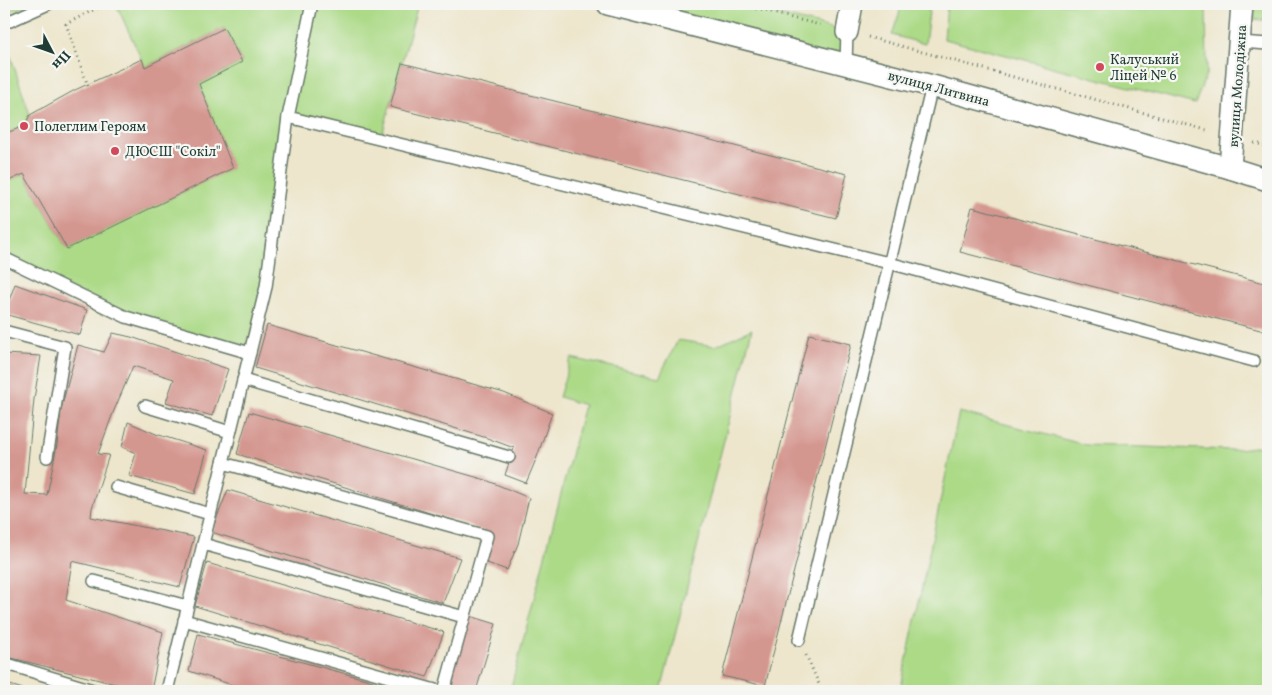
<svg xmlns="http://www.w3.org/2000/svg" width="1272" height="695" viewBox="0 0 1272 695" font-family="Vollkorn,serif">
  <style>
    .green { fill: #acda87; stroke: #668c5e }
    .building { fill: #d49790 }
    .lines { fill: none; stroke-linecap: round; stroke-linejoin: round }
    .service-casing { stroke: #677869; stroke-width: 14 }
    .minor-casing { stroke: #677869; stroke-width: 24 }
    .path { stroke: #677869; stroke-width: 3; stroke-dasharray: 1 4; stroke-linecap: butt }
    .service { stroke: #fff; stroke-width: 11 }
    .minor { stroke: #fff; stroke-width: 21 }
    .poi-dot { fill: #d1495b; stroke: #f6f6f2; stroke-width: 2 }
    .labels { text-anchor: middle; stroke-width: 4.5; stroke-linejoin: round; paint-order: stroke }
    .poi-label { font-size: 14px; fill: #1f3d34; stroke: #f6f6f2; text-anchor: start }
    .street-label { font-size: 14px; fill: #1f3d34; stroke: #f6f6f2 }
  </style>
  <rect width="100%" height="100%" fill="#f6f6f2"/>
  <filter id="ink" filterUnits="userSpaceOnUse"><feTurbulence type="fractalNoise" baseFrequency=".02" numOctaves="2"/><feDisplacementMap in="SourceGraphic" scale="10" xChannelSelector="R" yChannelSelector="G"/><feConvolveMatrix kernelMatrix="1 2 1 2 8 2 1 2 1" color-interpolation-filters="sRGB"/></filter>
  <filter id="wash" filterUnits="userSpaceOnUse"><feTurbulence type="fractalNoise" baseFrequency=".0096" numOctaves="4" result="noise"/><feDisplacementMap in="SourceGraphic" scale="20" xChannelSelector="R" yChannelSelector="G"/><feGaussianBlur stdDeviation="1.12" result="paint"/><feColorMatrix in="noise" values="0 0 0 0 0 0 0 0 0 0 0 0 0 0 0 0 0 1.4 0 .05"/><feComposite in="paint" operator="in"/></filter>
  <g filter="url(#wash)">
    <rect width="100%" height="100%" fill="#ede6cc"/>
    <!-- green -->
    <g class="green">
      <path d="M4 4H33L12 11 4 8Z"/>
      <path d="M116 4H418L381 139 288 117 250 353 126 317 4 258V183L24 174 67 249 232 168 199 84 242 62 224 28 145 67Z"/>
      <path d="M604 4H737L847 32 846 64Z"/>
      <path d="M897 4H930L925 44 892 35 900 11Z"/>
      <path d="M947 4H1206L1207 72 1195 104 944 39Z"/>
      <path d="M1256 4H1268V21L1254 19Z"/>
      <path d="M4 44 8 48 30 115 24 126 4 134Z"/>
      <path d="M752 329 661 691H510L584 405 559 397 571 358 659 377 678 340 715 346Z"/>
      <path d="M959 412 1086 445 1232 450 1268 445V691H900Z"/>
    </g>
    <g id="blocks">
      <!-- building -->
      <g class="building">
        <path d="M224 28 242 62 199 84 233 168 67 249 24 174 4 183V134L24 126 30 115 75 90 142 59 145 67Z"/>
        <path d="M402 63 847 174 836 218 390 107Z"/>
        <path d="M972 207 1268 284V332L960 252Z"/>
        <path d="M15 284 87 310 80 335 4 314Z"/>
        <path d="M267 325 504 393 552 413 537 457 526 483 505 475 514 448 487 438 255 368Z"/>
        <path d="M113 333 131 337 228 369 212 416 166 402 174 379 133 366 113 413 98 454 109 455 92 508 91 517 194 537 180 587 72 561 66 600 163 632 151 691H143L4 656V354L41 356 34 399 25 494 47 495 57 445 61 409 78 345 104 352Z"/>
        <path d="M809 334 851 344 765 686 722 676Z"/>
        <path d="M249 412 486 480 529 498 518 544 507 570 484 562 489 534 469 525 237 454Z"/>
        <path d="M128 422 156 434 207 450 195 494 129 476 136 453 122 447Z"/>
        <path d="M228 490 460 558 443 603 211 532Z"/>
        <path d="M207 563 444 632 427 677 195 606Z"/>
        <path d="M467 615 496 624 476 691H446Z"/>
        <path d="M198 634 410 691H251L189 671Z"/>
        <path d="M4 683 29 691H4Z"/>
      </g>
    </g>
  </g>
  <g filter="url(#ink)">
    <use href="#blocks" fill-opacity="0" stroke="#677869" stroke-width="1"/>
    <g class="lines">
      <!-- service casing -->
      <g class="service-casing">
        <g id="service">
          <path d="M4 17 10 21 48 4"/>
          <path d="M1240 42 1268 44"/>
          <path d="M846 64 847 32"/>
          <path d="M288 117 889 263 1254 361"/>
          <path d="M4 258 126 317 250 353"/>
          <path d="M4 331 65 347 47 457"/>
          <path d="M243 380 509 457"/>
          <path d="M145 406 230 432"/>
          <path d="M223 463 487 536 444 691"/>
          <path d="M116 487 210 514"/>
          <path d="M203 544 464 617"/>
          <path d="M94 581 187 606"/>
          <path d="M184 620 439 691"/>
          <path d="M799 640 932 86"/>
          <path d="M4 663 96 691"/>
          <path d="M167 691 266 287 288 117 312 4"/>
        </g>
      </g>
      <!-- minor casing -->
      <g class="minor-casing">
        <g id="minor">
          <path d="M608 4 932 86 1230 168 1268 180"/>
          <path d="M847 32 852 4"/>
          <path d="M1230 168 1242 4"/>
        </g>
      </g>
      <!-- path -->
      <g class="path">
        <path d="M737 4 824 26"/>
        <path d="M868 37 1210 131"/>
        <path d="M88 86 66 24 105 4"/>
        <path d="M1254 143 1268 146"/>
        <path d="M806 655 822 691"/>
      </g>
      <!-- service -->
      <use href="#service" class="service"/>
      <!-- minor -->
      <use href="#minor" class="minor"/>
    </g>
  </g>
  <!-- markers -->
  <g class="poi-dot">
    <circle cx="1100" cy="67" r="5"/>
    <circle cx="24" cy="126" r="5"/>
    <circle cx="115" cy="151" r="5"/>
  </g>
  <g class="labels">
    <!-- poi labels -->
    <g class="poi-label">
      <text x="1110" y="64">Калуський<tspan x="1110" dy="16">Ліцей № 6</tspan></text>
      <text x="34" y="131">Полеглим Героям</text>
      <text x="125" y="156">ДЮСШ "Сокіл"</text>
    </g>
    <!-- street labels -->
    <g class="street-label">
      <text transform="translate(1237 86) rotate(-86)" y="5">вулиця Молодіжна</text>
      <text transform="translate(939 88) rotate(15)" y="5">вулиця Литвина</text>
    </g>
  </g>
  <!-- margin -->
  <rect width="1272" height="695" fill="none" stroke="#f6f6f2" stroke-width="20"/>
  <!-- north arrow -->
  <g transform="translate(52 52) rotate(131)" stroke="#f6f6f2" stroke-width="4" paint-order="stroke">
  <path d="M0-4L9 19L0 12L-9 19Z" fill="#1f3d34"/>
  <text y="-8" font-size="14" font-weight="bold" text-anchor="middle" fill="#1f3d34">Пн</text>
  </g>
</svg>
